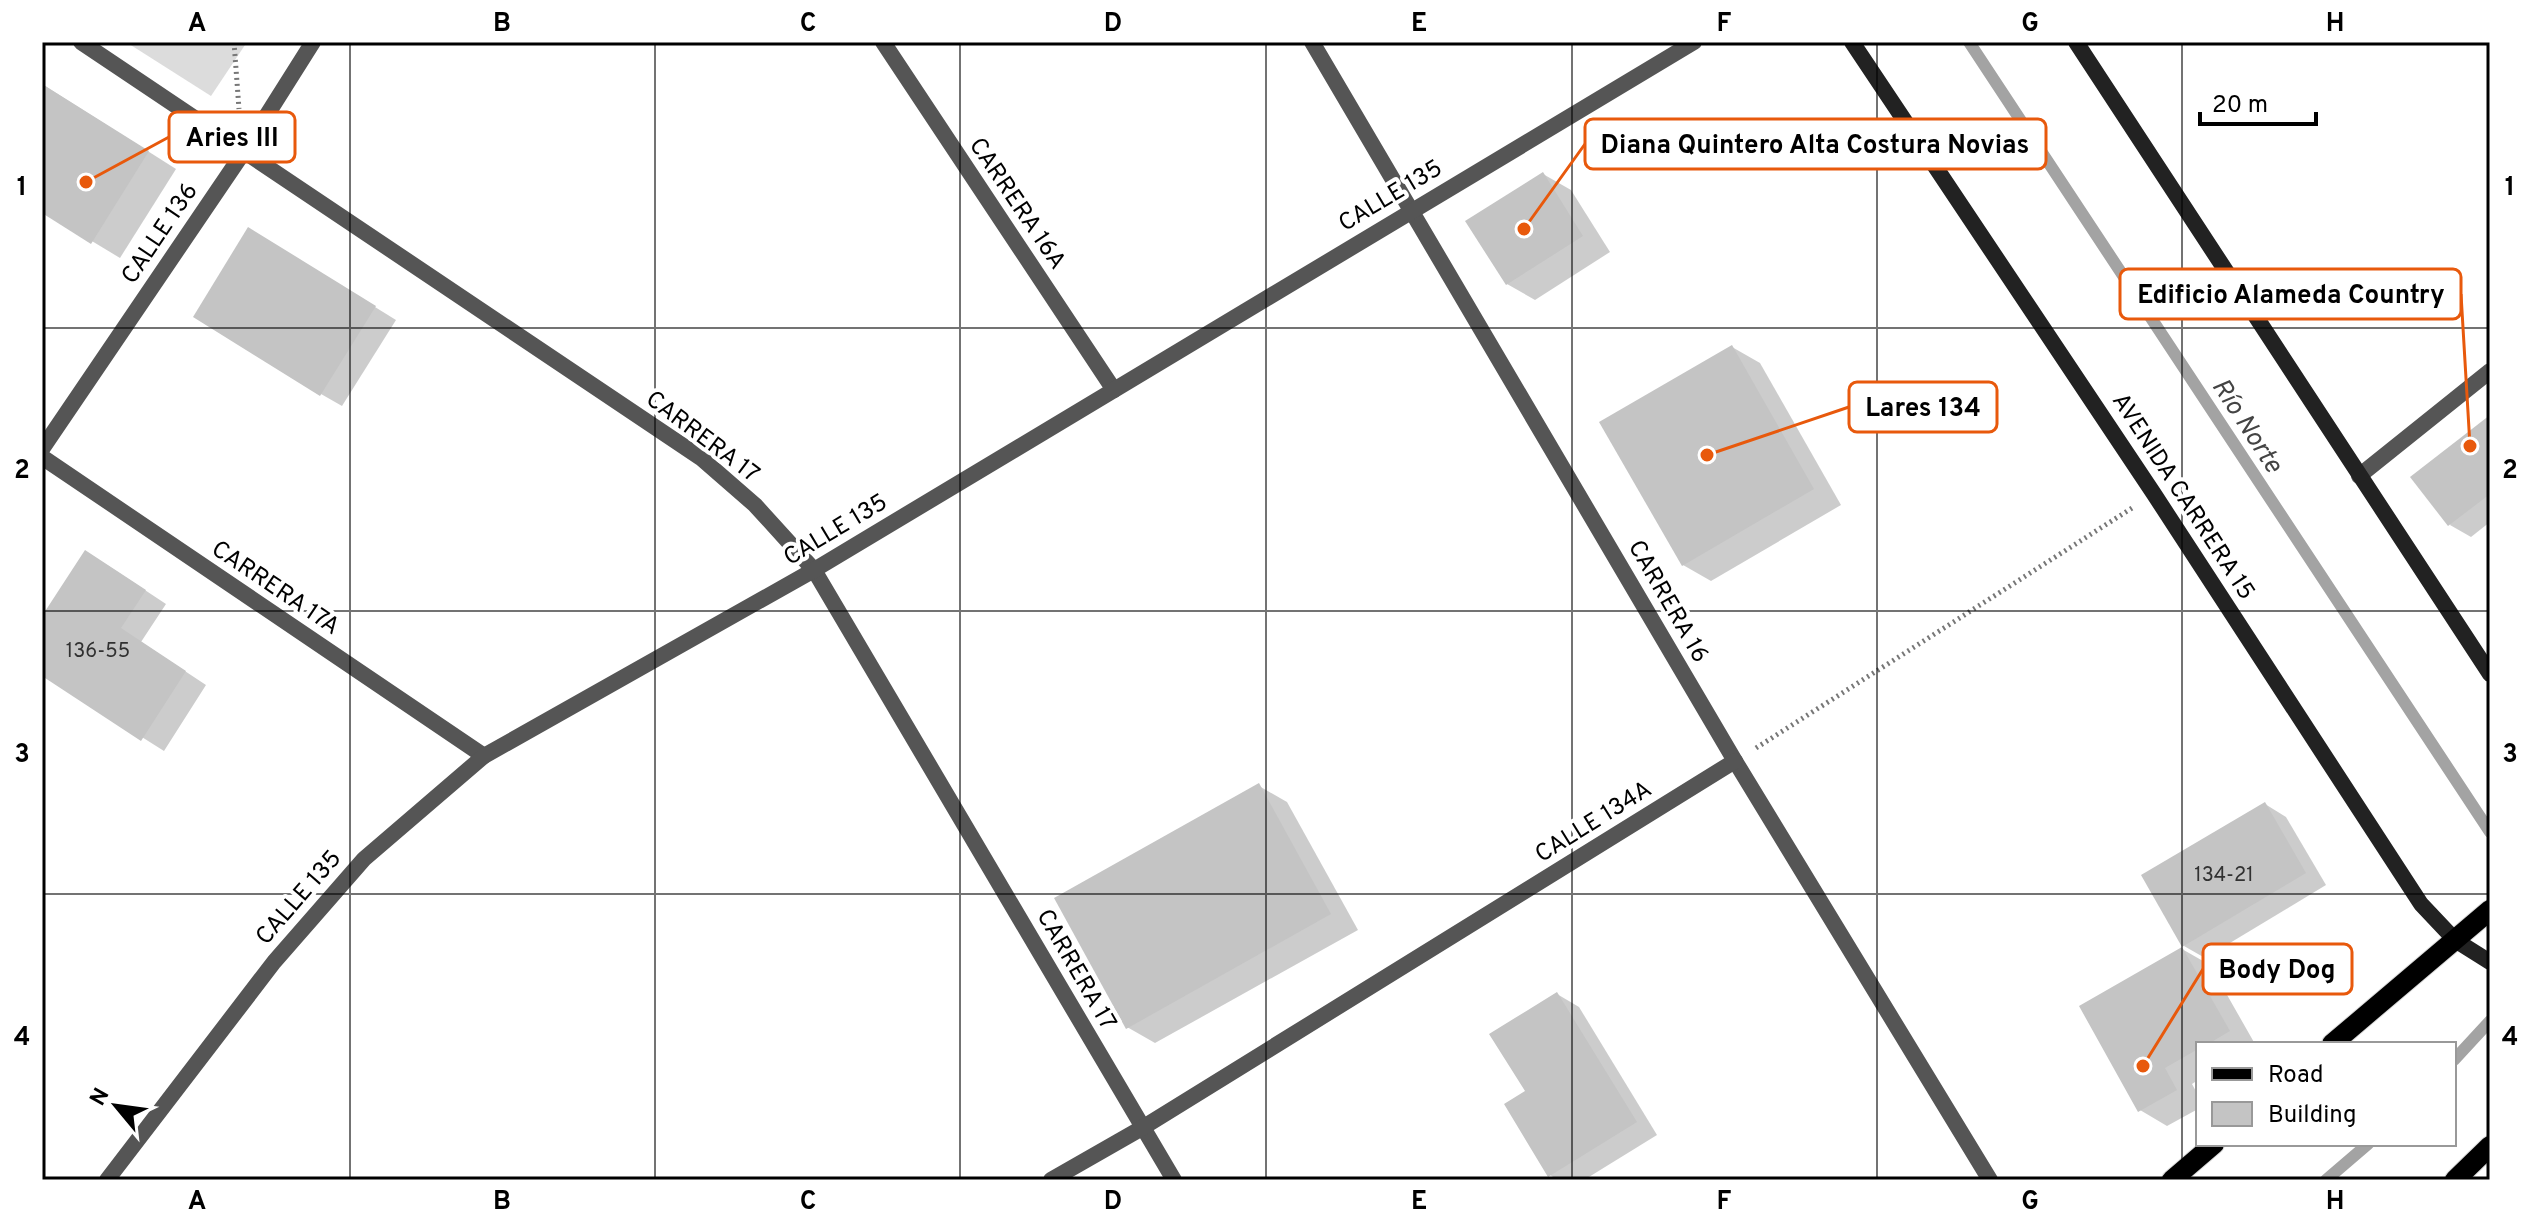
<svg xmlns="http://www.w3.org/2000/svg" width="2532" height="1222" viewBox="0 0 2532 1222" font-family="Overpass,sans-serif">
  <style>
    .green { fill: #dcdcdc }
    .shadow { fill: #0003 }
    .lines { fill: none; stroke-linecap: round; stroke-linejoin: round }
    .stream { stroke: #a3a3a3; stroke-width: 12 }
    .building { fill: #c4c4c4 }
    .primary-casing { stroke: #dbdbdb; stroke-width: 22 }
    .path { stroke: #777; stroke-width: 5; stroke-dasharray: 2 4; stroke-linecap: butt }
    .street { stroke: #555; stroke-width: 16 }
    .secondary { stroke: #222; stroke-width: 16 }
    .primary { stroke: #000; stroke-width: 20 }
    .grid { fill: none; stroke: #000; stroke-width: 2; stroke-opacity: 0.55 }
    .labels { text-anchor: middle; stroke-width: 8; stroke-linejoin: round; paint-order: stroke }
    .number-label { font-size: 20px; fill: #313131 }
    .street-label { font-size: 24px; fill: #000; stroke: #fff }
    .water-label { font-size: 26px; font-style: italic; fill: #444; stroke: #fff }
    .leader { fill: none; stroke: #e8590c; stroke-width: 3 }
    .callout-dot { fill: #e8590c; stroke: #fff; stroke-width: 3 }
    .callout { fill: #fff; stroke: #e8590c; stroke-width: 3 }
    .callout-label { font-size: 26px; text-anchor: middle; font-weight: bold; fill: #000 }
    .neatline { fill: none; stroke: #000; stroke-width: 3 }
    .grid-label { font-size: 26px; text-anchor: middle; font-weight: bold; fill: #000 }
  </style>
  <rect width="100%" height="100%" fill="#fff"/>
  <!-- green -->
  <path class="green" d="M126 42H247L211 96Z"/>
  <!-- shadow -->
  <g class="shadow">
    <path d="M42 84 176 169 120 258 42 211Z"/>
    <path d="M1543 174 1571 190 1610 252 1535 300 1507 284Z"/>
    <path d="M270 242 396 320 342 406 321 394Z"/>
    <path d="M1732 347 1760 363 1841 505 1711 581 1683 565Z"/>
    <path d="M2490 418V522L2471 537 2450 525Z"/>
    <path d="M107 565 166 604 141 642 206 685 164 751 42 674V620Z"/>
    <path d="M1259 786 1287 802 1358 930 1155 1043 1127 1027Z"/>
    <path d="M2265 804 2286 817 2326 885 2205 958 2184 946Z"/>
    <path d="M2182 949 2210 965 2255 1044H2198V1080L2192 1084 2198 1095V1109L2167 1126 2140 1110Z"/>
    <path d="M1557 994 1579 1007 1657 1135 1584 1180H1558L1550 1175 1527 1092Z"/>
  </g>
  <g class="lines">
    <!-- stream -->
    <g class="stream">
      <path d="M1969 42 2490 832"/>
      <path d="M2454 1060 2490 1021"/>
      <path d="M2326 1180 2368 1144"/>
    </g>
  </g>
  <!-- building -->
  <g class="building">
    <path d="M42 84 149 151 91 244 42 213Z"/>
    <path d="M1543 172 1583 236 1506 285 1465 221Z"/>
    <path d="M248 227 376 306 320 396 193 317Z"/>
    <path d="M1732 345 1814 489 1682 566 1599 422Z"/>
    <path d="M2490 415V494L2448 526 2410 477Z"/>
    <path d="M85 550 146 590 121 628 186 671 141 741 42 676V616Z"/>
    <path d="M1259 783 1331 914 1126 1029 1054 898Z"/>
    <path d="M2265 802 2306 873 2182 947 2141 875Z"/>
    <path d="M2182 947 2230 1031 2208 1044H2198V1049L2165 1068 2177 1090 2138 1112 2079 1006Z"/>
    <path d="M1557 992 1637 1122 1548 1177 1504 1104 1525 1091 1489 1034Z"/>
  </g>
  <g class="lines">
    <!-- primary casing -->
    <g class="primary-casing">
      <g id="primary">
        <path d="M2332 1044 2490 910"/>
        <path d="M2172 1180 2214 1144"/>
        <path d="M2455 1180 2490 1146"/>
      </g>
    </g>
    <!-- path -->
    <g class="path">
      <path d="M234 42 239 109"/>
      <path d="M1756 748 2132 508"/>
    </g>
    <!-- street -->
    <g class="street">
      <path d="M81 42 701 458 755 505 814 570 1174 1180"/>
      <path d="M883 42 1114 390"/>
      <path d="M1312 42 1735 761 1990 1180"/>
      <path d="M42 449 243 153 313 42"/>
      <path d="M42 457 484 756"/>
      <path d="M2359 476 2490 371"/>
      <path d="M107 1180 274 962 364 859 484 756 814 570 1694 42"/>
      <path d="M1051 1180 1142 1128 1735 761"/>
    </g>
    <!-- secondary -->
    <g class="secondary">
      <path d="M1852 42 2154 494 2421 904 2455 940 2490 962"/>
      <path d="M2076 42 2490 674"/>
    </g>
    <!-- primary -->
    <use href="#primary" class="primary"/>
  </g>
  <!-- grid -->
  <path class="grid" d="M350 42V1180M655 42V1180M960 42V1180M1266 42V1180M1572 42V1180M1877 42V1180M2182 42V1180M42 328H2490M42 611H2490M42 894H2490"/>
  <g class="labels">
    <!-- number labels -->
    <g class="number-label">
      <text x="98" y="657">136-55</text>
      <text x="2224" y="881">134-21</text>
    </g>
    <!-- street labels -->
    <g class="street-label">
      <text transform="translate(1390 195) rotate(-31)" y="8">CALLE 135</text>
      <text transform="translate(1018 203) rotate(56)" y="8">CARRERA 16A</text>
      <text transform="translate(159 233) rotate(-56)" y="8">CALLE 136</text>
      <text transform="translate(703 436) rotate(37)" y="8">CARRERA 17</text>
      <text transform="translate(2184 496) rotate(57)" y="8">AVENIDA CARRERA 15</text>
      <text transform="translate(835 529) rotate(-31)" y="8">CALLE 135</text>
      <text transform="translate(276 587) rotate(34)" y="8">CARRERA 17A</text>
      <text transform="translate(1669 601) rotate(60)" y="8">CARRERA 16</text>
      <text transform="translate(1593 821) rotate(-32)" y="8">CALLE 134A</text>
      <text transform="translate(298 897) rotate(-49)" y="8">CALLE 135</text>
      <text transform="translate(1077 969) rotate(60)" y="8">CARRERA 17</text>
    </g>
    <!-- water labels -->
    <g class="water-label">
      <text transform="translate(2248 425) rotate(57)" y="9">Río Norte</text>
    </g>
  </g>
  <!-- callouts -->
  <path class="leader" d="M86 182L169 137M1524 229L1585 144M2470 446L2461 294M1707 455L1849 407M2143 1066L2203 969"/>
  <g class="callout-dot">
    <circle cx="86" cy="182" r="8"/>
    <circle cx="1524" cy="229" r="8"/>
    <circle cx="2470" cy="446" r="8"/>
    <circle cx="1707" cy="455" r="8"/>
    <circle cx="2143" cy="1066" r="8"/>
  </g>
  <g class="callout">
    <rect x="169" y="112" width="126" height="50" rx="8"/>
    <rect x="1585" y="119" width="461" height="50" rx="8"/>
    <rect x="2120" y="269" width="341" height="50" rx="8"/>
    <rect x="1849" y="382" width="148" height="50" rx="8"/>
    <rect x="2203" y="944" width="149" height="50" rx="8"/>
  </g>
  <g class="callout-label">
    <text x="232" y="146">Aries III</text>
    <text x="1815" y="153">Diana Quintero Alta Costura Novias</text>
    <text x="2291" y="303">Edificio Alameda Country</text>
    <text x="1923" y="416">Lares 134</text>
    <text x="2277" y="978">Body Dog</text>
  </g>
  <!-- border -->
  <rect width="2532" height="1222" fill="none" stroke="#ffffff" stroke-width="88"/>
  <!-- legend -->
  <rect x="2196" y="1042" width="260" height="104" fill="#ffffff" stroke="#999999" stroke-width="2"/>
  <rect x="2212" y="1068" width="40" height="12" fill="#000000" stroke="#999999" stroke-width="2"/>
  <text x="2268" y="1082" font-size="24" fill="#000000">Road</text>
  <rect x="2212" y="1102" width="40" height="24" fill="#c4c4c4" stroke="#999999" stroke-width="2"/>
  <text x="2268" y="1122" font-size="24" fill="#000000">Building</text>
  <!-- north arrow -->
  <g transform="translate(116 1106) rotate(299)" stroke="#ffffff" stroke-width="6" paint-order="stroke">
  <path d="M0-6L14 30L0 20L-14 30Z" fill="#000000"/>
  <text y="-12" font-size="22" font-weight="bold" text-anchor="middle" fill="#000000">N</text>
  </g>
  <!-- scale -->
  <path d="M2200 112v12h116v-12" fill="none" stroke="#000000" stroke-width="4"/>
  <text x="2212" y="112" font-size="24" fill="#000000" stroke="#ffffff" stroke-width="6" paint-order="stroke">20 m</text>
  <rect x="44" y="44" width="2444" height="1134" class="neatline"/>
  <g class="grid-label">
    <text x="197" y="31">A</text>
    <text x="502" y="31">B</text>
    <text x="808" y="31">C</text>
    <text x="1113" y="31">D</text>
    <text x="1419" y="31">E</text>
    <text x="1724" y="31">F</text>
    <text x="2030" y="31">G</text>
    <text x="2335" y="31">H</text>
    <text x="22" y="195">1</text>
    <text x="2510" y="195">1</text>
    <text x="22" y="478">2</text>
    <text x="2510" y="478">2</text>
    <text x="22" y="762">3</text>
    <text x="2510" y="762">3</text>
    <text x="22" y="1045">4</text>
    <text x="2510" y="1045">4</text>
    <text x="197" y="1209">A</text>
    <text x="502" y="1209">B</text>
    <text x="808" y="1209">C</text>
    <text x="1113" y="1209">D</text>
    <text x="1419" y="1209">E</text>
    <text x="1724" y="1209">F</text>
    <text x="2030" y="1209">G</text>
    <text x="2335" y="1209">H</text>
  </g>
</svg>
